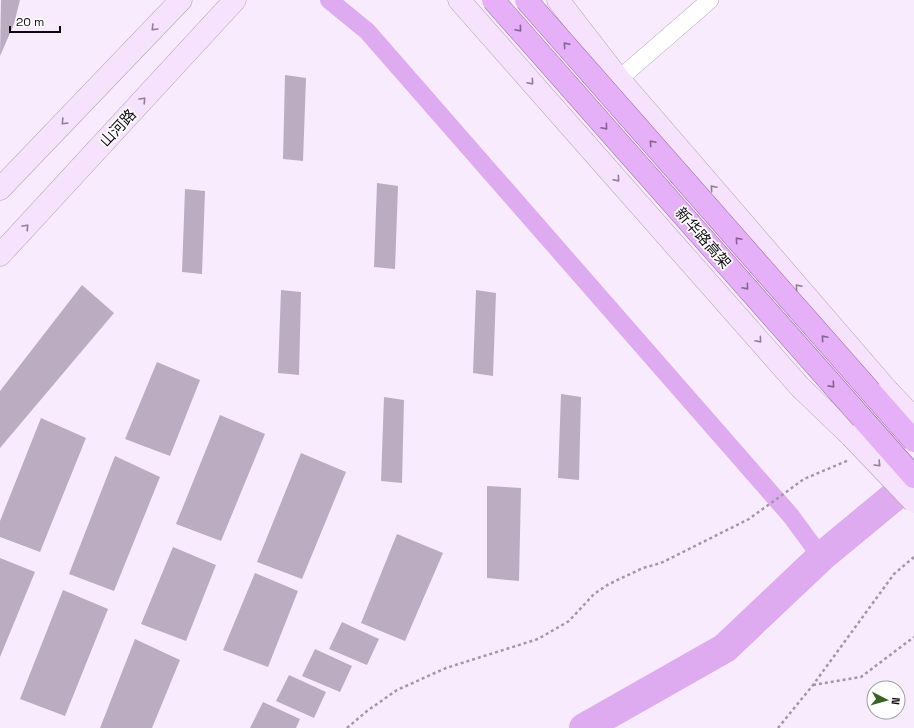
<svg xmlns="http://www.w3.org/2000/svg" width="914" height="728" viewBox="0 0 914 728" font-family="'Space Grotesk','Noto Sans SC',sans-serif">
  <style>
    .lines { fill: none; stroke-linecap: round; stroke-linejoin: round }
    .canal { stroke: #deabf0; stroke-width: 18 }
    .river { stroke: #deabf0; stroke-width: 30 }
    .building { fill: #bcacc2 }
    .minor-casing { stroke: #b2a2b8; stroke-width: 18 }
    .secondary-casing { stroke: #b2a2b8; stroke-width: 23 }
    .path { stroke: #a297a5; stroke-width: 2.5; stroke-dasharray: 3 3; stroke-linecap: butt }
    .minor { stroke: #fff; stroke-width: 17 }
    .secondary { stroke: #f6e2fd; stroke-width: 22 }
    .secondary-bridge-casing { stroke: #b2a2b8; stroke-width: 23; stroke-linecap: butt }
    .trunk-bridge-casing { stroke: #976aa6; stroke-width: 23; stroke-linecap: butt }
    .secondary-bridge { stroke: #f6e2fd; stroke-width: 22 }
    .trunk-bridge { stroke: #e6b0f8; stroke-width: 22 }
    .oneway { stroke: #8e8193 }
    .oneway2 { stroke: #856590 }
    .labels { text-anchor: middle; stroke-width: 3.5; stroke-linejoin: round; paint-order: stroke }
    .street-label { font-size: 15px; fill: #0f0a11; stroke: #fefefe }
  </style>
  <rect width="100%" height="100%" fill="#f9ebfe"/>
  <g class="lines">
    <!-- canal -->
    <path class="canal" d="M329 0 367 31 791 516 821 557"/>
    <!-- river -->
    <path class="river" d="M584 728 725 648 821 557 914 480"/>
  </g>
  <!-- building -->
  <g class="building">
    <path d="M1 0H20L14 24 0 56Z"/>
    <path d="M285 75 306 78 303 161 283 159Z"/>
    <path d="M377 183 398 186 395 269 374 267Z"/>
    <path d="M185 189 205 191 202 274 182 272Z"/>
    <path d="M82 285 114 313 0 448V391Z"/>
    <path d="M281 290 301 292 299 375 278 373Z"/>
    <path d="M476 290 496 293 493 376 473 373Z"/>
    <path d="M157 362 200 380 170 456 125 439Z"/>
    <path d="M561 394 581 397 579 480 558 478Z"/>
    <path d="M384 397 404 400 402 483 381 481Z"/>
    <path d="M220 415 265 434 221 541 176 524Z"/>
    <path d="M41 418 86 438 40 552 0 537V521Z"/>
    <path d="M301 453 346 472 302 579 257 562Z"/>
    <path d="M115 456 160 477 114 591 69 574Z"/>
    <path d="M487 486 521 488 519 581 487 578Z"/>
    <path d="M397 534 443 553 405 641 361 623Z"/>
    <path d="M173 547 216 565 186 641 141 624Z"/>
    <path d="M0 558 35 572 0 657Z"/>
    <path d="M255 573 298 591 268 667 223 650Z"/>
    <path d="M63 590 108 609 65 716 20 699Z"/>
    <path d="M342 622 379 639 367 665 329 649Z"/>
    <path d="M135 639 180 660 152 728H100Z"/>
    <path d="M315 649 352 666 340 692 302 676Z"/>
    <path d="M289 675 326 692 314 718 276 701Z"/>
    <path d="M263 702 300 719 296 728H250Z"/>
  </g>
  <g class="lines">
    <!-- minor casing -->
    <g class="minor-casing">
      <path id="minor" d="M619 79 710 0"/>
    </g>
    <!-- secondary casing -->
    <g class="secondary-casing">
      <g id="secondary">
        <path d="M459 0 800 387 851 436"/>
        <path d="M558 0 619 79 888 391"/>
        <path d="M0 189 181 0"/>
        <path d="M0 255 235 0"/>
      </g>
    </g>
    <!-- path -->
    <g class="path">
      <path d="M813 685 861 677 914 637"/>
      <path d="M347 728 367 711 397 690 446 668 538 639 569 621 594 594 609 584 643 568 661 563 749 519 804 479 849 460"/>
      <path d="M778 728 813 685 894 574 914 557"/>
    </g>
    <!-- minor -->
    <use href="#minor" class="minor"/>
    <!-- secondary -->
    <use href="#secondary" class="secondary"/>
    <!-- secondary-bridge casing -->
    <g class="secondary-bridge-casing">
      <g id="secondary-bridge">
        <path d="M888 391 914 418"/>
        <path d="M851 436 914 502"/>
      </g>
    </g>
    <!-- trunk-bridge casing -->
    <g class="trunk-bridge-casing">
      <g id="trunk-bridge">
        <path d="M493 0 914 477"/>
        <path d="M526 0 914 441"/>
      </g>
    </g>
    <!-- secondary-bridge -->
    <use href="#secondary-bridge" class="secondary-bridge"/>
    <!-- trunk-bridge -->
    <use href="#trunk-bridge" class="trunk-bridge"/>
  </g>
  <!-- one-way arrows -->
  <defs><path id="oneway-chevron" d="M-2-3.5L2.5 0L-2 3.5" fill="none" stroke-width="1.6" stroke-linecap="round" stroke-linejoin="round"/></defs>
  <g class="oneway">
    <use href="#oneway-chevron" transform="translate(154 28) rotate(134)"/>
    <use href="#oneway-chevron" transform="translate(531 82) rotate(49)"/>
    <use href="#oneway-chevron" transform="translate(143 100) rotate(-47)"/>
    <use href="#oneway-chevron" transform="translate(64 122) rotate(134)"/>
    <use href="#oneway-chevron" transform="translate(617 179) rotate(49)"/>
    <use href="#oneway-chevron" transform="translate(713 188) rotate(-131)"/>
    <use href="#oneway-chevron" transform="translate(26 227) rotate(-47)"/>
    <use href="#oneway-chevron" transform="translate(798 287) rotate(-131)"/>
    <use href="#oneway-chevron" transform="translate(759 340) rotate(49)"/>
    <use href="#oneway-chevron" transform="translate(878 464) rotate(46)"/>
  </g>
  <g class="oneway2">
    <use href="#oneway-chevron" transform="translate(519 29) rotate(49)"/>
    <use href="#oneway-chevron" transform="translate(566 45) rotate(-131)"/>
    <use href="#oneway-chevron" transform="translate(605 127) rotate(49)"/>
    <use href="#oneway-chevron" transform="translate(652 143) rotate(-131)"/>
    <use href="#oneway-chevron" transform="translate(738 240) rotate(-131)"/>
    <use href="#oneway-chevron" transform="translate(746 287) rotate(49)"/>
    <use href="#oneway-chevron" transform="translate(824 338) rotate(-131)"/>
    <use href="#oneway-chevron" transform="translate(832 385) rotate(48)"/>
  </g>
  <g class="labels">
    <!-- street labels -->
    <g class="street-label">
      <text transform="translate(118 128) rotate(-47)" y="5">山河路</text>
      <text transform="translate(703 238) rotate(49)" y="5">新华路高架</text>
    </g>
  </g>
  <!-- north arrow -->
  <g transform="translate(886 700) rotate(96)"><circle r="19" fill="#fefefe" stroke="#9e9c9f"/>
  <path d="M0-3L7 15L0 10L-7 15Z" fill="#386423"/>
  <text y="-6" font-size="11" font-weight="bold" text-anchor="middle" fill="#0f0a11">N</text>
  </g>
  <!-- scale -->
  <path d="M10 26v6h50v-6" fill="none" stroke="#0f0a11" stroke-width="2"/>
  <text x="16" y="26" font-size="12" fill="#0f0a11" stroke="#fefefe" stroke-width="3" paint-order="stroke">20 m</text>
</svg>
